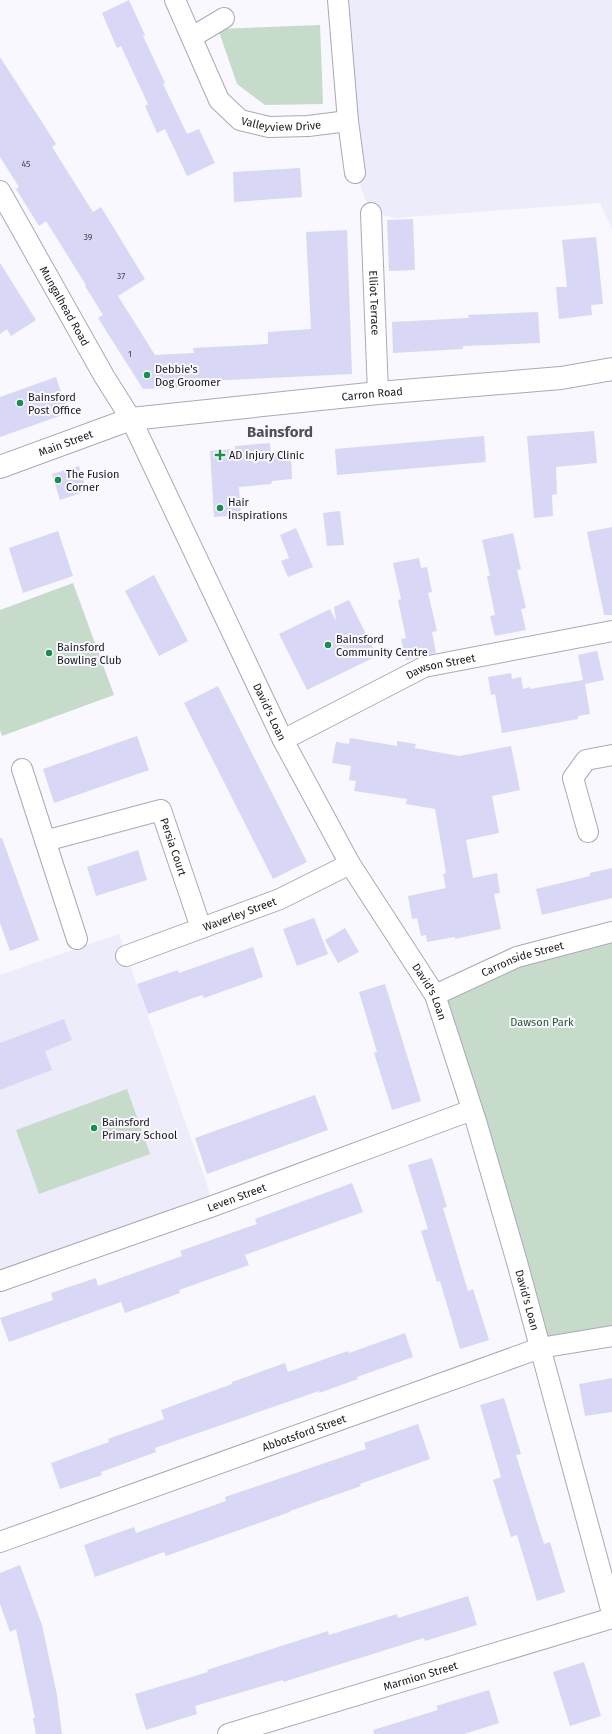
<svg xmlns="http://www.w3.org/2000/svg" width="612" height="1734" viewBox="0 0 612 1734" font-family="'Fira Sans',sans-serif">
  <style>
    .built { fill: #ececfa }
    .green { fill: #c7dbcb }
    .building { fill: #d9d7f6 }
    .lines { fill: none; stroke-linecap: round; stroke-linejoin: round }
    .minor-casing { stroke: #aaa9b8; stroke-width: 22 }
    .secondary-casing { stroke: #aaa9b8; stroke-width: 24 }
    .minor { stroke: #fff; stroke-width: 20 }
    .secondary { stroke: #fff; stroke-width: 22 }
    .poi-dot { fill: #18904c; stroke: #f8f8fe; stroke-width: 1.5 }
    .labels { text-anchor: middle; stroke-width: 4; stroke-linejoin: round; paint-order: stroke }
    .number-label { font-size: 9px; fill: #494854 }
    .street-label { font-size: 11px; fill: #19191e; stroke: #f8f8fe }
    .poi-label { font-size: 11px; fill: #19191e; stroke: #f8f8fe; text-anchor: start }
    .park-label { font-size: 11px; fill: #255334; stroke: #f8f8fe }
    .district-label { font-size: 15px; font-weight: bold; fill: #504f5c; stroke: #f8f8fe }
  </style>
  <rect width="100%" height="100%" fill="#f8f8fe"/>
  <!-- built -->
  <g class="built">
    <path d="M338 0H612V229L600 203 396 218 371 213 355 173Z"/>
    <path d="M119 934 206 1181 213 1206 0 1281V975Z"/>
  </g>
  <!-- green -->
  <g class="green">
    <path d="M320 25 323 104 265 105 237 84 218 29Z"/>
    <path d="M73 583 114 695 2 736 0 730V610Z"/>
    <path d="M612 932V1336L540 1348 435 995Z"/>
    <path d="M127 1089 150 1154 39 1194 16 1130Z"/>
  </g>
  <!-- building -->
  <g class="building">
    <path d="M129 0 145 35 143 36 165 83 163 84 187 134 199 129 215 163 187 176 165 129 157 133 145 106 148 104 121 46 117 48 102 13Z"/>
    <path d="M0 57 56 144 52 147 93 212 101 207 145 279 118 296 155 355 194 353 193 348 268 344V332L311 329 306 232 347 230 352 374 187 382V387L143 389 98 318 103 315 85 286 86 285 46 221 39 226 16 189 19 187 0 157Z"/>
    <path d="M300 168 302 197 234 202 233 172Z"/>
    <path d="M413 219 415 270 389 271 387 220Z"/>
    <path d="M596 237 603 304 591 305 592 315 559 319 556 287H567L562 240Z"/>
    <path d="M0 263 36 320 11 336 7 329 0 334Z"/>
    <path d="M538 312 540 343 463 346V349L393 353 392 322 469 318 468 315Z"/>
    <path d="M56 377 68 413 0 437V397Z"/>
    <path d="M594 431 597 463 556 467 557 494 552 495 553 516 534 518 527 436Z"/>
    <path d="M484 436 486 462 337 475 335 449Z"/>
    <path d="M270 443 271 455 291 453 292 479 272 481 271 484 239 487 241 515 214 517 210 451 235 449V446Z"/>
    <path d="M79 466 87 491 60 500 52 474Z"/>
    <path d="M340 511 344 545 327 546 323 513Z"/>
    <path d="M612 527V615H604L587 532Z"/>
    <path d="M296 528 313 567 288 577 281 561 289 558 280 535Z"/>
    <path d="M58 531 73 576 23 593 9 548Z"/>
    <path d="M513 533 521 569 517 570 526 608 521 609 526 630 495 636 490 616 495 615 487 576H490L482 540Z"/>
    <path d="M419 558 421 568 427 567 432 592 428 593 437 631 432 632 436 653 406 660 401 639 406 638 398 600 401 599 393 563Z"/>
    <path d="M154 575 188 641 159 656 125 591Z"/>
    <path d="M349 600 377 656 307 690 279 634 330 609 336 621 334 607Z"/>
    <path d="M597 651 604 680 585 684 590 714 578 716V719L502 733 495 694 491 695 488 677 511 673 512 679 521 677 523 689 530 687V689L583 680 578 655Z"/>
    <path d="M218 686 307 862 273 879 184 703Z"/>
    <path d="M137 736 149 770 54 803 43 769Z"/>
    <path d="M350 738 397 746V741L416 744 415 748 459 756 511 746 520 790 492 796 499 833 466 840 473 878 497 873 500 893 494 894 501 929 455 939V937L427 942 426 935 421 936 417 918 412 919 408 896 446 888 443 874 446 873 435 809 406 804 407 799 354 791 356 781 349 780 351 766 332 763 336 742 349 744Z"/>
    <path d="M0 838H2L39 940 10 951 0 923Z"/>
    <path d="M138 850 147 880 96 896 87 867Z"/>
    <path d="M612 868V898L542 915 536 889 590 876V873Z"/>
    <path d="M314 918 328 954 297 966 283 929Z"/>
    <path d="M345 928 359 952 338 963 325 940Z"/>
    <path d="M253 947 263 977 204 998 202 995 148 1014 137 984 178 970 179 973Z"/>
    <path d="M385 984 421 1101 392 1110 374 1053 377 1052 359 992Z"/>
    <path d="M64 1019 72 1040 45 1051 52 1070 0 1090V1043Z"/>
    <path d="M315 1095 328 1130 207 1174 195 1138Z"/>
    <path d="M432 1158 447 1207 443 1208 468 1291 473 1289 489 1340 460 1349 440 1281 437 1282 421 1231 428 1229 408 1165Z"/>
    <path d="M352 1183 363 1212 245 1255 249 1265 179 1290 180 1293 125 1313 121 1302 9 1342 0 1318 53 1300 51 1293 96 1278 98 1286 182 1256 180 1251 257 1224 255 1219Z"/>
    <path d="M405 1333 413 1357 357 1377 358 1379 319 1393V1391L155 1448 156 1452 101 1472 102 1475 60 1489 51 1463 109 1442 108 1439 164 1419 161 1410 232 1384V1382L285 1363 288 1372 348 1351 349 1353Z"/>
    <path d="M612 1378V1412L585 1416 579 1384Z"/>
    <path d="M504 1398 521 1454 516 1455 544 1544 550 1542 565 1592 537 1601 517 1535 511 1537 493 1480 501 1477 480 1405Z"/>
    <path d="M418 1424 430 1459 360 1484 361 1486 290 1511V1512L166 1556 164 1552 95 1577 84 1545 134 1527 136 1533 226 1501 225 1497 366 1449 364 1443Z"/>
    <path d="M20 1565 42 1625 57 1695 62 1734H36L33 1718H35L16 1629 10 1632 0 1604V1573Z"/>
    <path d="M468 1596 477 1625 425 1641 424 1638 283 1682V1680L195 1706 197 1714 146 1730 135 1694 208 1672 207 1670 328 1631 329 1635 397 1614 398 1618Z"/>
    <path d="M584 1662 601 1716 570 1726 553 1672Z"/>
    <path d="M489 1690 499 1723 464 1734H374L373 1730 438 1710 436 1706Z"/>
  </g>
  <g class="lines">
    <!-- minor casing -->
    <g class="minor-casing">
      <g id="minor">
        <path id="s1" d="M175 0 219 100 240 120 269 127 308 126 348 121"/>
        <path d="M338 0 348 121 355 173"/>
        <path d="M192 37 224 18"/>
        <path id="s2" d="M0 191 104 376 131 419 283 740 350 864 435 995 476 1121 517 1262 612 1613"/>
        <path id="s3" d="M371 213 378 393"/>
        <path id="s4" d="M283 740 424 667 612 631"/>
        <path d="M22 769 77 939"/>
        <path d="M588 832 573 778 586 760 612 755"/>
        <path id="s5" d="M45 841 161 810 201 928"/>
        <path id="s6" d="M126 956 280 899 350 864"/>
        <path id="s7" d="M435 995 517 957 612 932"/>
        <path id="s8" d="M0 1281 213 1206 472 1110"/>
        <path id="s9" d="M0 1542 540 1348 612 1336"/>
        <path id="s10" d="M228 1734 612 1618"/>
      </g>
    </g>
    <!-- secondary casing -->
    <g class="secondary-casing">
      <g id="secondary">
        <path id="s11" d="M0 467 131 419 378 393 561 378 612 369"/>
      </g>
    </g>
    <!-- minor -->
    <use href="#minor" class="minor"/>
    <!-- secondary -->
    <use href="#secondary" class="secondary"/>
  </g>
  <!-- markers -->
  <g class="poi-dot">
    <circle cx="147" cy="375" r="4"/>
    <circle cx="20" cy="403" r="4"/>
    <path d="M218 449h4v4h4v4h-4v4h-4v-4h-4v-4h4z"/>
    <circle cx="58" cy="480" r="4"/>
    <circle cx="220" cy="508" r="4"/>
    <circle cx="328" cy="645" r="4"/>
    <circle cx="49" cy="653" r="4"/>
    <circle cx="94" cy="1128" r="4"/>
  </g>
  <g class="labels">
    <!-- number labels -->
    <g class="number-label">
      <text x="26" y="167">45</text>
      <text x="88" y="240">39</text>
      <text x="121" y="279">37</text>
      <text x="130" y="357">1</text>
    </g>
    <!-- street labels -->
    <g class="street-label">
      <text dy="4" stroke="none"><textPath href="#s1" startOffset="180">Valleyview Drive</textPath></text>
      <text dy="4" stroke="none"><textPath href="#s3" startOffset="90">Elliot Terrace</textPath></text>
      <text dy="4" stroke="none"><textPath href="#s2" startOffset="132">Mungalhead Road</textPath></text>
      <text dy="4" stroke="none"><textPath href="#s11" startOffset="382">Carron Road</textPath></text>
      <text dy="4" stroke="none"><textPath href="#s11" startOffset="70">Main Street</textPath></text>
      <text dy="4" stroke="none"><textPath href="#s4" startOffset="175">Dawson Street</textPath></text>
      <text dy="4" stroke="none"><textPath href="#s2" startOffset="587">David's Loan</textPath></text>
      <text dy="4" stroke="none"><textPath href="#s5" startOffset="159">Persia Court</textPath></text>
      <text dy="4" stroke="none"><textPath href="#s6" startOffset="121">Waverley Street</textPath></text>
      <text dy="4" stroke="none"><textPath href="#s7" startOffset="95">Carronside Street</textPath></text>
      <text dy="4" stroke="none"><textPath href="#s2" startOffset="910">David's Loan</textPath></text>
      <text dy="4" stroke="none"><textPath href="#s8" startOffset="251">Leven Street</textPath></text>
      <text dy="4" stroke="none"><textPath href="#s2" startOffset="1234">David's Loan</textPath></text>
      <text dy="4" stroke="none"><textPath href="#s9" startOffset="323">Abbotsford Street</textPath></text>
      <text dy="4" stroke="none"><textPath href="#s10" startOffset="201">Marmion Street</textPath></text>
    </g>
    <!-- poi labels -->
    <g class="poi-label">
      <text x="155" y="373">Debbie's<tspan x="155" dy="13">Dog Groomer</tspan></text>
      <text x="28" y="401">Bainsford<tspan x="28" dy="13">Post Office</tspan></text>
      <text x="229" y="459">AD Injury Clinic</text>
      <text x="66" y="478">The Fusion<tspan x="66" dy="13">Corner</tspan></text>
      <text x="228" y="506">Hair<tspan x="228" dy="13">Inspirations</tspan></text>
      <text x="336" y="643">Bainsford<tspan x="336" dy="13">Community Centre</tspan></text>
      <text x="57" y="651">Bainsford<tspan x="57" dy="13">Bowling Club</tspan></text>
      <text x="102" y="1126">Bainsford<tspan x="102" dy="13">Primary School</tspan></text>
    </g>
    <!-- park labels -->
    <g class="park-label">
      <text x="542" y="1026">Dawson Park</text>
    </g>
    <!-- district labels -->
    <g class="district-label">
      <text x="280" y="437">Bainsford</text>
    </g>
  </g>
</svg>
